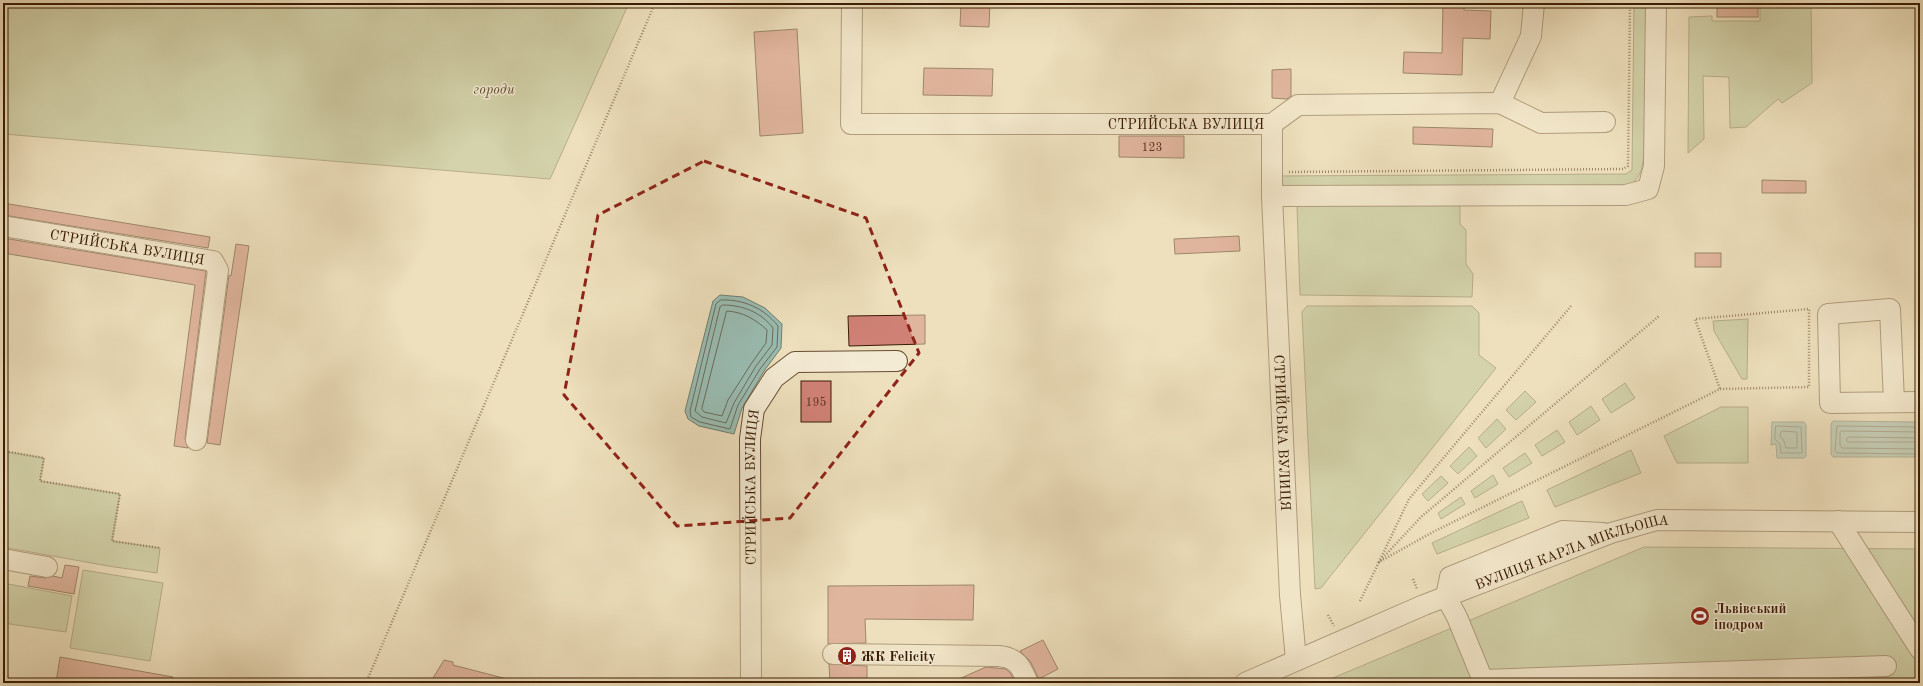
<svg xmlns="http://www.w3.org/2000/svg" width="1923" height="686" viewBox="0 0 1923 686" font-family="'Old Standard TT',serif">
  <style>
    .green { fill: #b4c394; stroke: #77704c }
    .water { fill: #99bdb3; stroke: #737d6d }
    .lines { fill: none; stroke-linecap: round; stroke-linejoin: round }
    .shore { stroke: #6a6c5c; stroke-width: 1 }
    .building { fill: #cf8175; stroke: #3a1c05 }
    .minor-casing { stroke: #674d33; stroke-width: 22 }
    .path { stroke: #3a1c05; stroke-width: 2.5; stroke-dasharray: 1 2; stroke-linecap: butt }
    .minor { stroke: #f4ebd4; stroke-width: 20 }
    .marked { fill: none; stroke: #8f2418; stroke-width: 3; stroke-dasharray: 8 5; stroke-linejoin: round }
    .labels { text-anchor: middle; stroke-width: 3; stroke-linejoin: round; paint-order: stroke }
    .number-label { font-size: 12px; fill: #5f3521 }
    .park-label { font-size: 14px; font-style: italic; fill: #5f4e30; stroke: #f4ebd4 }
    .street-label { font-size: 14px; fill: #3a1c05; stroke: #f4ebd4 }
    .poi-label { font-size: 14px; font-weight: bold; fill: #3a1c05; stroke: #f4ebd4; text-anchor: start }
  </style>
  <rect width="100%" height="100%" fill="#eee0bd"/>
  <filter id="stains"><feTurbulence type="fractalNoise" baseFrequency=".005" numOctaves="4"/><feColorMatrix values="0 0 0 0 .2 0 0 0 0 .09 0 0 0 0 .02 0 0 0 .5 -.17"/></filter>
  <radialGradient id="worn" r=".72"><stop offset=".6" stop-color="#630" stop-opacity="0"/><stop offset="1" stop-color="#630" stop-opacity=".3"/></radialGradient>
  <!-- green -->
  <g class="green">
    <path d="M3 3H629L550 179 3 134Z"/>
    <path d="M1634 3H1646L1644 151C1643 166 1642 175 1631 185L1282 188 1276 176 1626 174 1632 170Z"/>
    <path d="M1760 3H1811L1812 83 1782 103 1778 99 1746 127 1730 128 1729 77 1703 76 1704 139 1688 153 1689 17 1712 16V21H1760Z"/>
    <path d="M1460 205V224L1466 230V264L1473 274 1472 297 1300 295 1297 206Z"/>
    <path d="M1307 306H1472L1479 313V355L1496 368 1321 588 1315 589 1302 312Z"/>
    <path d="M1748 319 1747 379H1742L1714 331 1713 321Z"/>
    <path d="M1625 383 1635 398 1611 413 1602 399Z"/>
    <path d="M1525 391 1536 402 1516 420 1506 410Z"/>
    <path d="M1591 406 1600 420 1577 435 1569 422Z"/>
    <path d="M1721 407H1748V463H1677L1664 436Z"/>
    <path d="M1497 419 1506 429 1486 448 1478 438Z"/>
    <path d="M1557 430 1565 442 1542 456 1535 445Z"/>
    <path d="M1469 447 1477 456 1458 474 1450 466Z"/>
    <path d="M1631 450 1641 473 1555 507 1547 490Z"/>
    <path d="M3 451 44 458 40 481 120 494 112 541 160 548 157 573 108 566 3 547Z"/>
    <path d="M1525 453 1532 463 1509 477 1503 468Z"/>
    <path d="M1493 475 1498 484 1475 498 1471 491Z"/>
    <path d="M1441 476 1448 483 1428 501 1422 494Z"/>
    <path d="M1461 497 1465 504 1441 519 1438 513Z"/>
    <path d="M1522 501 1529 518 1437 554 1432 543Z"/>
    <path d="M1644 547 1920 549V683H1321Z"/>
    <path d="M83 570 163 583 150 661 70 648Z"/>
    <path d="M3 583 72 596 66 632 3 623Z"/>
  </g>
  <!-- water -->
  <g class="water">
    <path d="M720 295 743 297 765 308 782 324 781 348 764 371 742 408 734 434 699 426 688 419 685 411 713 301Z"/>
    <path d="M1833 421 1917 422 1920 424V456L1919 457H1833L1831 454V424Z"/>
    <path d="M1772 422H1804L1806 425V456L1804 458H1777L1776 444 1771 445Z"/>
  </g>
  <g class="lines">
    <!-- shore -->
    <g class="shore">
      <path d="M721 300C743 299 764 308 778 326L777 347 760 369 738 405 730 429 700 422 691 417 690 411 716 304Z"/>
      <path d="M723 305C742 305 761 312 773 328L772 345 756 366 734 403 726 423 702 417 695 411 720 307Z"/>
      <path d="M727 311C743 312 755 319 767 330L766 343 751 364 728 400 722 416 704 412 702 409Z"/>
      <path d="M1776 426 1801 427 1802 453H1781L1780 444 1775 439Z"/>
      <path d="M1920 427 1837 426 1835 451 1837 453 1920 454"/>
      <path d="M1782 431 1797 432V448H1786L1784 441 1780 436Z"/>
      <path d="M1920 432 1842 431 1840 432V446L1842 448 1920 449"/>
      <path d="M1920 438 1848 437 1846 440 1848 442H1920"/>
    </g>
  </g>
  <!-- building -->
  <g class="building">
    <path d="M961 3H990L989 27 960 26Z"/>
    <path d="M1443 3H1464V10L1491 11 1490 39 1463 38 1462 75 1403 73 1404 52 1442 53Z"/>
    <rect x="1717" y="3" width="41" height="14"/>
    <path d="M797 29 803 133 760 136 754 32Z"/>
    <path d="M924 68 993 69 992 96 923 95Z"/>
    <path d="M1291 69V96L1287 99 1272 98V70Z"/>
    <path d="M1413 127 1493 129 1492 147 1413 144Z"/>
    <path d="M1119 136H1184V158L1119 157Z"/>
    <path d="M1762 180 1806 181V193H1762Z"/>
    <path d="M3 203 210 237 208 248 3 215Z"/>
    <path d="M1239 236 1240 251 1175 254 1174 239Z"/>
    <path d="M3 238 206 271 185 439 188 448 174 446 195 285 3 253Z"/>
    <path d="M236 244 249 246 220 445 207 443 229 275 231 276Z"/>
    <rect x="1695" y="253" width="26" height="14"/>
    <path d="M925 315V344L849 346 848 316Z"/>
    <rect x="801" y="381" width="30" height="41"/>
    <path d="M65 565 79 567 74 594 28 586 30 576 45 578 53 576 62 578Z"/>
    <path d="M974 585 973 620 865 619 866 643 828 644V586Z"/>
    <path d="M1043 640 1058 669 1039 679 1030 661 1020 651Z"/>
    <path d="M60 657 173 677V683H56Z"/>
    <path d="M444 660 453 662V665L507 679 506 683H430Z"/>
    <path d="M829 664 867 666V683H830Z"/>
    <path d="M986 667 1006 669 1011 674 1015 683H950Z"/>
  </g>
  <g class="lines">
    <!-- minor casing -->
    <g class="minor-casing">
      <g id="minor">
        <path id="s1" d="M852 3 851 124H1272V196L1290 595 1296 660"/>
        <path d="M1500 103 1531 36 1534 3"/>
        <path d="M1272 124 1298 105 1500 103 1541 123 1605 122"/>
        <path d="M1272 196 1626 195 1648 189 1654 166 1656 3"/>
        <path id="s2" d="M3 226 213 261 218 270 196 440"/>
        <path d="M1894 402 1890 309 1828 314 1830 403 1920 402"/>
        <path d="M1838 521 1920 649"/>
        <path d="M3 559 47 567"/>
        <path d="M833 654 999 656C1018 658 1021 667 1028 683"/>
        <path d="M1483 680 1886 666"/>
        <path id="s3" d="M751 683 750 439 754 409 774 378 795 362 897 361"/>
        <path id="s4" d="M1245 683 1424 605 1611 533 1657 520 1920 522"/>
        <path d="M1484 683 1457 617 1446 597 1450 577 1563 531 1603 533"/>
      </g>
    </g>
    <!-- path -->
    <g class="path">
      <path d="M1289 172 1623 169 1628 166 1630 3"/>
      <path d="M1571 306 1409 499 1379 562 1421 517 1659 316"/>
      <path d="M3 451 44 458 40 481 120 494 112 541 160 548"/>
      <path d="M1413 579 1417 589"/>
      <path d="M1360 601 1379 562 1433 532 1720 389 1809 387V309L1695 319 1720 389"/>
      <path d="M1328 615 1334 626"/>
      <path d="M366 683 655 3"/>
    </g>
    <!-- minor -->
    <use href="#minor" class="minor"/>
  </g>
  <!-- marked area -->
  <path d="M0 0H1923V686H0ZM704 161 866 218 919 353 790 518 677 526 564 395 598 215Z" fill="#eee0bd" fill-opacity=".55" fill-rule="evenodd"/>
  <path class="marked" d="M704 161 866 218 919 353 790 518 677 526 564 395 598 215Z"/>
  <!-- icons -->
  <defs>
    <g id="stadium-disc" transform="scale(1)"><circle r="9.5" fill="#8f2418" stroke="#f4ebd4"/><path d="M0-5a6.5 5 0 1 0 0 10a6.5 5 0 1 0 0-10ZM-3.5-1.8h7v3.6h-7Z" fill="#fff"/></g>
    <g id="building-disc" transform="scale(1)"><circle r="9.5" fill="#8f2418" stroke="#f4ebd4"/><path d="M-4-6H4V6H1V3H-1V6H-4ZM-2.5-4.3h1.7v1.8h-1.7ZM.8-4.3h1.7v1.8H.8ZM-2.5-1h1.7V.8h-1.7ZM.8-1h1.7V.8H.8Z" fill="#fff"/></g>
  </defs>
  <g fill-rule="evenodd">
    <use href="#stadium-disc" x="1700" y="616"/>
    <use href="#building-disc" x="847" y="656"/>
  </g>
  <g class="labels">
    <!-- number labels -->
    <g class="number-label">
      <text x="1152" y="151">123</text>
      <text x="816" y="406">195</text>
    </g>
    <!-- park labels -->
    <g class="park-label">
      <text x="494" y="94">городи</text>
    </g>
    <!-- street labels -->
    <g class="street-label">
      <text dy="5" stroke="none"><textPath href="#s1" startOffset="456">СТРИЙСЬКА ВУЛИЦЯ</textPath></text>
      <text dy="5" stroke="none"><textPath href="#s2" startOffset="126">СТРИЙСЬКА ВУЛИЦЯ</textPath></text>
      <text dy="5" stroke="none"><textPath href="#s1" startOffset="851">СТРИЙСЬКА ВУЛИЦЯ</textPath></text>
      <text dy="5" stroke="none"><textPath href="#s3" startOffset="196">СТРИЙСЬКА ВУЛИЦЯ</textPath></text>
      <text dy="5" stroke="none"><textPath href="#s4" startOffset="353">ВУЛИЦЯ КАРЛА МІКЛЬОША</textPath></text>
    </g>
    <!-- poi labels -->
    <g class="poi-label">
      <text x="1714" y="613">Львівський<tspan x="1714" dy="16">іподром</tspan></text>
      <text x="861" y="661">ЖК Felicity</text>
    </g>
  </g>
  <!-- margin -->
  <rect width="1923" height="686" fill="none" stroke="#eee0bd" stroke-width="16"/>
  <rect x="4" y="4" width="1915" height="678" fill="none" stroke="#3a1c05" stroke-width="2"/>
  <rect x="8" y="8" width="1907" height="670" fill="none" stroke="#3a1c05"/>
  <rect width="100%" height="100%" filter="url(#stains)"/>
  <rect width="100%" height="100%" fill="url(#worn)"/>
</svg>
